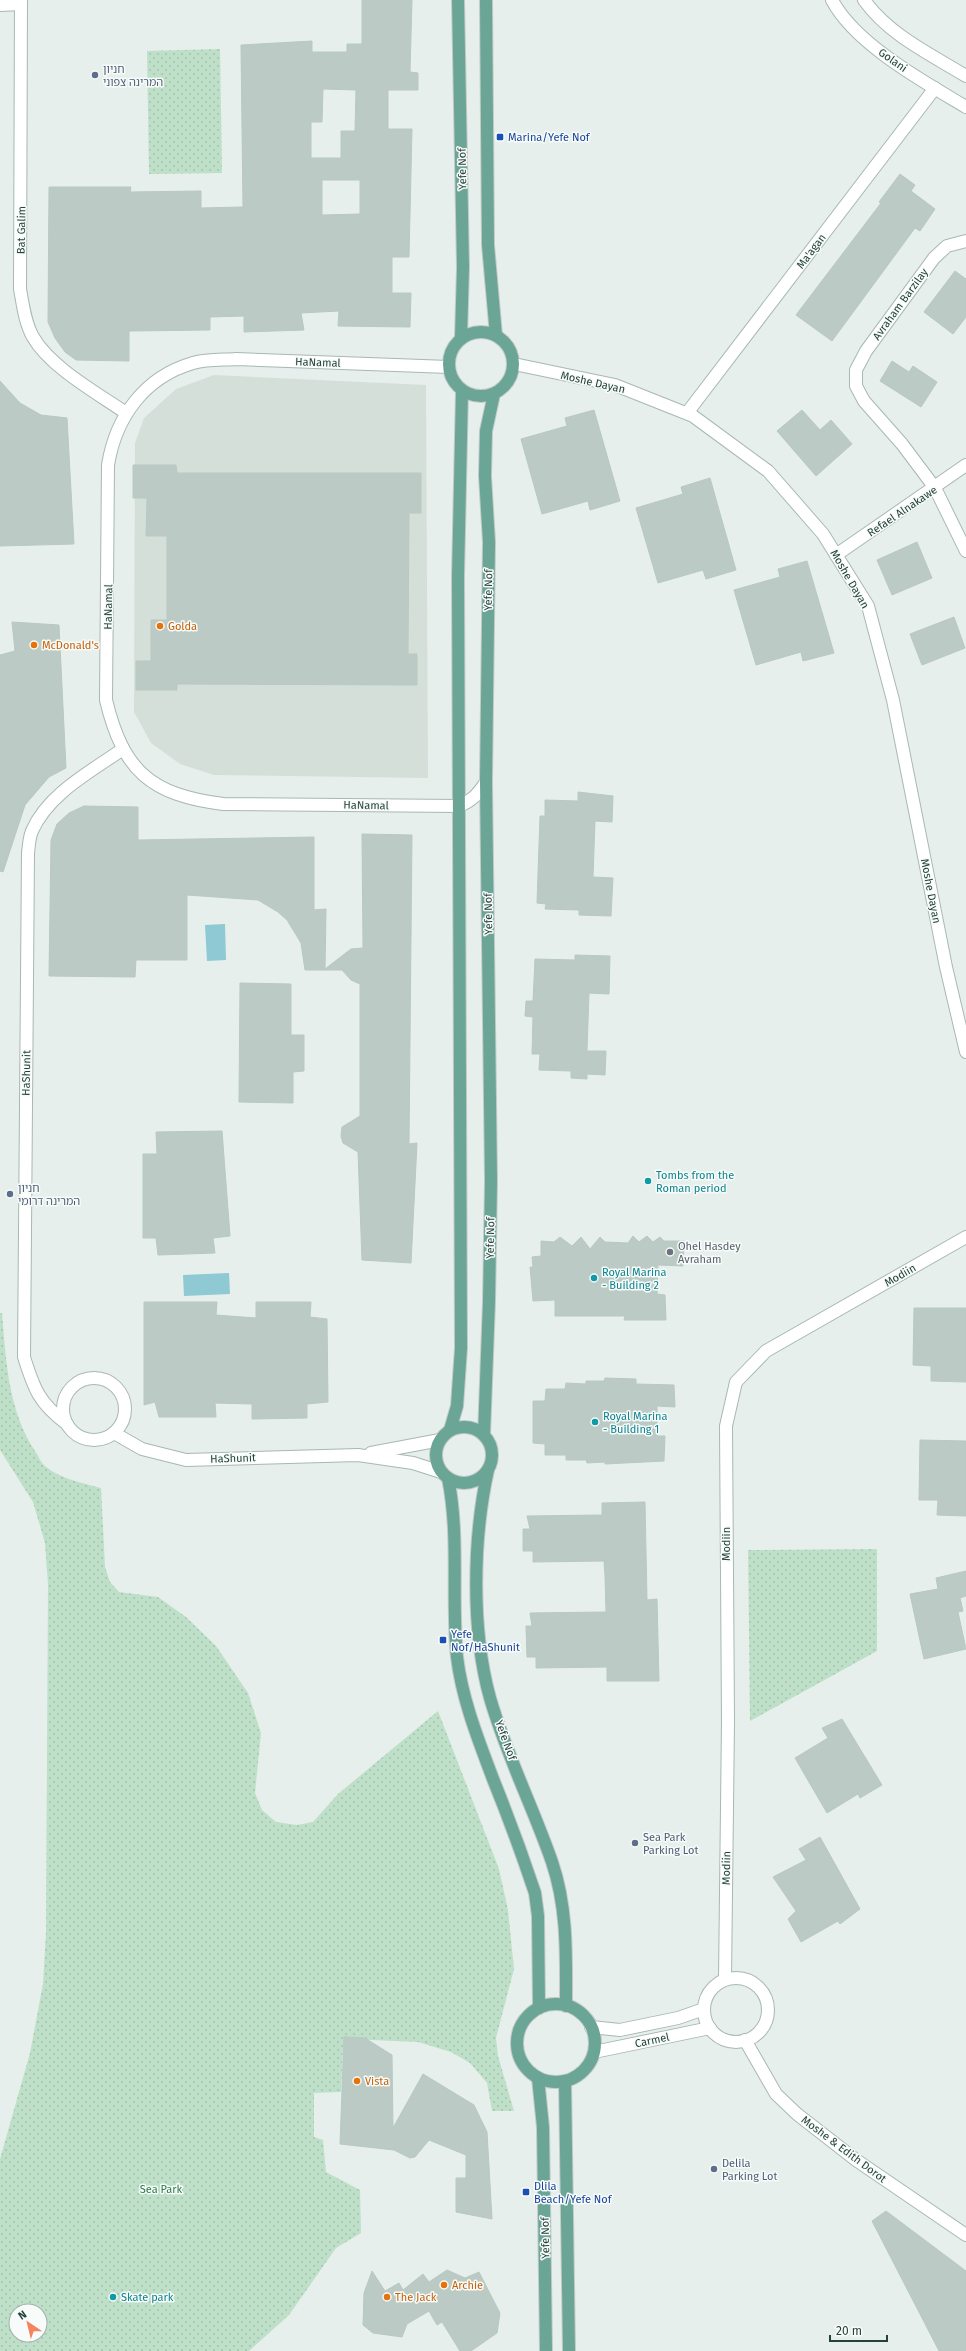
<svg xmlns="http://www.w3.org/2000/svg" width="966" height="2351" viewBox="0 0 966 2351" font-family="'Fira Sans','Noto Sans Hebrew',sans-serif">
  <style>
    .built { fill: #d4dfda }
    .grass { fill: url(#grass-dots); fill-rule: evenodd }
    .water { fill: #8ec9d4 }
    .building { fill: #bbcac4; stroke: #b8c9c2; fill-rule: evenodd }
    .lines { fill: none; stroke-linecap: round; stroke-linejoin: round }
    .minor-casing { stroke: #a8b8b2; stroke-width: 14 }
    .major-casing { stroke: #c2cac8; stroke-width: 14 }
    .minor { stroke: #fff; stroke-width: 12 }
    .major { stroke: #6aa596; stroke-width: 12 }
    .service-dot { fill: #5c6f8a; stroke: #f7fbf9; stroke-width: 1.5 }
    .transit-dot { fill: #1a4fb4; stroke: #f7fbf9; stroke-width: 1.5 }
    .food-dot { fill: #e8710a; stroke: #f7fbf9; stroke-width: 1.5 }
    .culture-dot { fill: #0f9aa8; stroke: #f7fbf9; stroke-width: 1.5 }
    .worship-dot { fill: #6b7280; stroke: #f7fbf9; stroke-width: 1.5 }
    .labels { text-anchor: middle; stroke-width: 3; stroke-linejoin: round; paint-order: stroke }
    .street-label { font-size: 11px; fill: #24423a; stroke: #f7fbf9 }
    .service-label { font-size: 11px; fill: #4e5e75; stroke: #f7fbf9; text-anchor: start }
    .transit-label { font-size: 11px; fill: #164399; stroke: #f7fbf9; text-anchor: start }
    .food-label { font-size: 11px; fill: #c56008; stroke: #f7fbf9; text-anchor: start }
    .culture-label { font-size: 11px; fill: #0d838f; stroke: #f7fbf9; text-anchor: start }
    .worship-label { font-size: 11px; fill: #5b616d; stroke: #f7fbf9; text-anchor: start }
    .park-label { font-size: 11px; fill: #2d7a4b; stroke: #f7fbf9 }
  </style>
  <defs>
    <pattern id="grass-dots" width="8" height="8" patternUnits="userSpaceOnUse"><rect width="8" height="8" fill="#bfe0c8"/><path d="M2 2h.1M6 6h.1" fill="none" stroke="#a4c1ad" stroke-width="1.8" stroke-linecap="round"/></pattern>
  </defs>
  <rect width="100%" height="100%" fill="#e6efeb"/>
  <!-- built -->
  <path class="built" d="M214 375 426 385 428 778 214 775 180 764 151 743 134 712 135 443 144 418 176 389Z"/>
  <!-- grass -->
  <g class="grass">
    <path d="M220 49 222 173 149 174 147 51Z"/>
    <path d="M0 1313H2C6 1360 8 1410 35 1451 38 1455 41 1463 45 1466 60 1479 83 1483 101 1488L105 1567 110 1582 119 1592 158 1597 186 1617 216 1646 248 1693 261 1733 255 1793 262 1810 276 1822 297 1825 313 1822 338 1794 438 1711 499 1869 508 1910 514 1969 496 2038 498 2056 514 2111H492L487 2083 470 2063 451 2052 418 2042 348 2039 343 2046 341 2092 314 2093V2137L323 2140 326 2172 360 2190 361 2233 336 2248 289 2315 249 2351H0V2159L30 2053 43 1984 46 1933 48 1584 45 1543 33 1502 0 1450ZM16 2311H40V2335H16Z"/>
    <path d="M877 1549V1651L750 1721 748 1550Z"/>
  </g>
  <!-- water -->
  <g class="water">
    <path d="M225 924 226 960 207 961 205 925Z"/>
    <path d="M229 1273 230 1294 184 1296 183 1275Z"/>
  </g>
  <!-- building -->
  <g class="building">
    <path d="M362 0H412L410 72 418 73V90H388V129H412L409 257H392V293H411L410 327 338 326 339 311 301 313 304 330 244 332V316L210 317V330L129 331V361L76 360 65 352 55 338 48 322 49 187H131L130 192 201 191V208L243 207 241 45 312 41V52H347V44H362ZM323 89 356 90 355 131H341V158H311V122H322ZM322 180H360V214L322 215Z"/>
    <path d="M900 174 915 185 911 191 935 209 920 231 915 228 832 341 796 315 881 203 879 202Z"/>
    <path d="M955 271 966 279V317L953 334 924 312Z"/>
    <path d="M892 361 909 372 913 366 937 382 921 407 880 381Z"/>
    <path d="M0 381 20 403 41 415 67 418 74 544 0 546Z"/>
    <path d="M594 410 620 501 590 510 588 501 542 514 521 439 567 426 565 418Z"/>
    <path d="M802 410 820 430 831 420 852 444 816 476 777 431Z"/>
    <path d="M133 465H176L177 473H421V513H409L408 654H417V685L177 684V690H136V661H151V620H167V536H146L147 498H133Z"/>
    <path d="M710 478 736 570 706 579 703 570 658 583 636 508 683 494 681 487Z"/>
    <path d="M917 542 932 578 892 595 877 560Z"/>
    <path d="M807 561 834 653 803 661 801 652 756 665 734 590 780 577 778 569Z"/>
    <path d="M954 617 965 648 922 665 910 634Z"/>
    <path d="M12 622 59 625 66 768 49 777 25 805 3 872 0 871V655L15 651Z"/>
    <path d="M578 792 613 796 612 822 595 821 593 877 613 878 611 916 579 915V910L545 909 546 904 537 903 540 816H545V800L578 801Z"/>
    <path d="M84 806 138 807V840L314 837V910L326 909 325 969 351 949 363 948 362 834 412 835 409 1144 417 1143 411 1263 362 1260 358 1152 343 1143 341 1136 342 1127 360 1116V984L351 980 342 970H305L301 943 287 920 278 912 258 900 187 895V960H136L135 977 49 976 51 840 57 824 69 813Z"/>
    <path d="M575 955 610 956 609 994 589 993 587 1051H606L605 1075 587 1074V1079L571 1078V1071L539 1070 540 1054H532L533 1017 525 1016 526 1001H533L535 959 575 960Z"/>
    <path d="M240 983 291 984V1035H304V1071L293 1072V1103L239 1102Z"/>
    <path d="M222 1131 230 1236 213 1238 215 1253 158 1255 156 1238H143V1154H157L156 1132Z"/>
    <path d="M633 1236 639 1242 647 1236 653 1242 660 1237 664 1241H684L683 1266 658 1265 657 1294 665 1295 666 1320H624L625 1316H555V1300L533 1301 530 1267H533L532 1257 541 1256V1241L554 1242 560 1237 572 1246 581 1237 590 1249 600 1237 605 1242 628 1243Z"/>
    <path d="M144 1302H217L216 1315 256 1318V1302H311L310 1317 327 1319 328 1402 307 1404V1418L252 1419V1404L215 1403 216 1417H159L155 1402 144 1405Z"/>
    <path d="M914 1308H966V1382L931 1381V1366L913 1365Z"/>
    <path d="M605 1378 636 1379V1384L674 1385 675 1407 657 1406V1436H665L664 1461 605 1464V1462L587 1463 586 1460H566V1455H545V1444L533 1443V1401H545L546 1389H565L566 1383 586 1384V1381H604Z"/>
    <path d="M920 1440 966 1441V1516L937 1515 938 1500H919Z"/>
    <path d="M645 1502 647 1600 657 1599 659 1681H607V1667L536 1668V1657H527L526 1626H532L530 1613 606 1612 605 1576 604 1561 533 1562V1551H523V1529H530L527 1516 602 1515V1503Z"/>
    <path d="M966 1571V1596L960 1598 963 1611 958 1612 966 1649 924 1659 910 1594 938 1589 936 1578Z"/>
    <path d="M842 1719 882 1785 860 1798 858 1794 827 1813 795 1758 828 1738 822 1728Z"/>
    <path d="M820 1837 860 1909 840 1924 838 1921 801 1942 788 1919 796 1911 773 1877 806 1860 799 1849Z"/>
    <path d="M344 2037 365 2038 392 2055 393 2128 423 2074 474 2105 487 2132 492 2219 456 2212V2178H466V2155L429 2140 415 2157 410 2158 394 2150 340 2144Z"/>
    <path d="M886 2211 966 2271V2351H939L872 2221Z"/>
    <path d="M447 2270 465 2278 479 2272 500 2313 497 2333 471 2351H460L442 2322 437 2325 429 2311 407 2324 402 2337 373 2333 363 2325 364 2293 372 2271 385 2291 399 2283 403 2290 423 2274 429 2282Z"/>
  </g>
  <g class="lines">
    <!-- minor casing -->
    <g class="minor-casing">
      <g id="minor">
        <path d="M21 0 20 289C23 305 25 323 33 337 50 367 97 393 126 413"/>
        <path d="M832 0C855 44 924 82 966 107"/>
        <path d="M864 0C889 35 930 54 966 76"/>
        <path d="M0 5 21 4"/>
        <path d="M966 241 947 246 934 258 866 351 856 370V386L864 401 902 444 935 488 966 551"/>
        <path d="M514 364 615 385 693 416 768 471 823 534 868 606 893 700 946 967 966 1052"/>
        <path d="M449 367 236 359C222 360 207 359 193 363 145 377 116 416 108 465L106 700C123 771 151 795 223 804L459 806C472 801 478 794 486 782"/>
        <path d="M687 413 935 88"/>
        <path d="M836 555 966 465"/>
        <circle cx="94" cy="1409" r="31"/>
        <path d="M67 1424C39 1403 34 1389 24 1357L28 853C29 846 29 838 32 831 48 794 90 772 123 749"/>
        <path d="M114 1433 142 1449 186 1460 358 1455 413 1463 441 1472"/>
        <path d="M371 1453 440 1440"/>
        <circle cx="736" cy="2010" r="32"/>
        <path d="M725 1979 728 1721 726 1426 736 1382 766 1351 966 1237"/>
        <path d="M591 2027 620 2030 678 2018 704 2009"/>
        <path d="M745 2040 776 2094 797 2114 856 2160 966 2235"/>
        <path d="M594 2052 710 2028"/>
      </g>
    </g>
    <!-- major casing -->
    <g class="major-casing">
      <g id="major">
        <path d="M458 0 463 267 461 338"/>
        <path d="M486 0 488 245 496 335"/>
        <circle cx="481" cy="364" r="32"/>
        <circle cx="464" cy="1455" r="28"/>
        <path d="M450 1430 457 1406 461 1348 458 576 462 391"/>
        <path d="M484 1435 489 1302 491 1181 486 782 489 542 485 476 486 431 494 394"/>
        <path d="M488 1470C473 1538 471 1629 490 1698 506 1754 533 1807 552 1862 568 1909 566 1957 566 2006"/>
        <path d="M448 1478C460 1537 451 1598 457 1657 462 1699 478 1739 493 1779 508 1816 522 1854 535 1893L538 1916 539 2008"/>
        <circle cx="556" cy="2043" r="39"/>
        <path d="M538 2078 543 2127 546 2351"/>
        <path d="M565 2081 569 2351"/>
      </g>
    </g>
    <!-- minor -->
    <use href="#minor" class="minor"/>
    <!-- major -->
    <use href="#major" class="major"/>
  </g>
  <!-- markers -->
  <g class="service-dot">
    <circle cx="95" cy="75" r="4"/>
    <circle cx="10" cy="1194" r="4"/>
    <circle cx="635" cy="1843" r="4"/>
    <circle cx="714" cy="2169" r="4"/>
  </g>
  <g class="transit-dot">
    <rect x="496" y="133" width="8" height="8" rx="2"/>
    <rect x="439" y="1636" width="8" height="8" rx="2"/>
    <rect x="522" y="2188" width="8" height="8" rx="2"/>
  </g>
  <g class="food-dot">
    <circle cx="160" cy="626" r="4"/>
    <circle cx="34" cy="645" r="4"/>
    <circle cx="357" cy="2081" r="4"/>
    <circle cx="444" cy="2285" r="4"/>
    <circle cx="387" cy="2297" r="4"/>
  </g>
  <g class="culture-dot">
    <circle cx="648" cy="1181" r="4"/>
    <circle cx="594" cy="1278" r="4"/>
    <circle cx="595" cy="1422" r="4"/>
    <circle cx="113" cy="2297" r="4"/>
  </g>
  <circle class="worship-dot" cx="670" cy="1252" r="4"/>
  <g class="labels">
    <!-- street labels -->
    <g class="street-label">
      <text transform="translate(893 60) rotate(35)" y="4">Golani</text>
      <text transform="translate(462 169) rotate(-91)" y="4">Yefe Nof</text>
      <text transform="translate(21 230) rotate(-89)" y="4">Bat Galim</text>
      <text transform="translate(811 251) rotate(-53)" y="4">Ma'agan</text>
      <text transform="translate(900 304) rotate(-54)" y="4">Avraham Barzilay</text>
      <text transform="translate(318 362) rotate(2)" y="4">HaNamal</text>
      <text transform="translate(593 382) rotate(13)" y="4">Moshe Dayan</text>
      <text transform="translate(902 511) rotate(-34)" y="4">Refael Alnakawe</text>
      <text transform="translate(850 579) rotate(60)" y="4">Moshe Dayan</text>
      <text transform="translate(488 590) rotate(-89)" y="4">Yefe Nof</text>
      <text transform="translate(108 607) rotate(-89)" y="4">HaNamal</text>
      <text transform="translate(366 805) rotate(1)" y="4">HaNamal</text>
      <text transform="translate(931 891) rotate(79)" y="4">Moshe Dayan</text>
      <text transform="translate(488 914) rotate(-91)" y="4">Yefe Nof</text>
      <text transform="translate(26 1073) rotate(-89)" y="4">HaShunit</text>
      <text transform="translate(490 1238) rotate(-89)" y="4">Yefe Nof</text>
      <text transform="translate(900 1275) rotate(-30)" y="4">Modiin</text>
      <text transform="translate(233 1458) rotate(-2)" y="4">HaShunit</text>
      <text transform="translate(726 1544) rotate(-90)" y="4">Modiin</text>
      <text transform="translate(506 1740) rotate(70)" y="4">Yefe Nof</text>
      <text transform="translate(726 1868) rotate(-89)" y="4">Modiin</text>
      <text transform="translate(652 2040) rotate(-12)" y="4">Carmel</text>
      <text transform="translate(844 2149) rotate(37)" y="4">Moshe &amp; Edith Dorot</text>
      <text transform="translate(545 2238) rotate(-91)" y="4">Yefe Nof</text>
    </g>
    <!-- service labels -->
    <g class="service-label">
      <text x="103" y="73">חניון<tspan x="103" dy="13">המרינה צפוני</tspan></text>
      <text x="18" y="1192">חניון<tspan x="18" dy="13">המרינה דרומי</tspan></text>
      <text x="643" y="1841">Sea Park<tspan x="643" dy="13">Parking Lot</tspan></text>
      <text x="722" y="2167">Delila<tspan x="722" dy="13">Parking Lot</tspan></text>
    </g>
    <!-- transit labels -->
    <g class="transit-label">
      <text x="508" y="141">Marina/Yefe Nof</text>
      <text x="451" y="1638">Yefe<tspan x="451" dy="13">Nof/HaShunit</tspan></text>
      <text x="534" y="2190">Dlila<tspan x="534" dy="13">Beach/Yefe Nof</tspan></text>
    </g>
    <!-- food labels -->
    <g class="food-label">
      <text x="168" y="630">Golda</text>
      <text x="42" y="649">McDonald's</text>
      <text x="365" y="2085">Vista</text>
      <text x="452" y="2289">Archie</text>
      <text x="395" y="2301">The Jack</text>
    </g>
    <!-- culture labels -->
    <g class="culture-label">
      <text x="656" y="1179">Tombs from the<tspan x="656" dy="13">Roman period</tspan></text>
      <text x="602" y="1276">Royal Marina<tspan x="602" dy="13">- Building 2</tspan></text>
      <text x="603" y="1420">Royal Marina<tspan x="603" dy="13">- Building 1</tspan></text>
      <text x="121" y="2301">Skate park</text>
    </g>
    <!-- worship labels -->
    <g class="worship-label">
      <text x="678" y="1250">Ohel Hasdey<tspan x="678" dy="13">Avraham</tspan></text>
    </g>
    <!-- park labels -->
    <g class="park-label">
      <text x="161" y="2193">Sea Park</text>
    </g>
  </g>
  <!-- north arrow -->
  <g transform="translate(28 2323) rotate(325)"><circle r="19" fill="#f7fbf9" stroke="#a3b1ad"/>
  <path d="M0-3L7 15L0 10L-7 15Z" fill="#f4845f"/>
  <text y="-6" font-size="11" font-weight="bold" text-anchor="middle" fill="#24423a">N</text>
  </g>
  <!-- scale -->
  <path d="M830 2335v6h57v-6" fill="none" stroke="#24423a" stroke-width="2"/>
  <text x="836" y="2335" font-size="12" fill="#24423a" stroke="#f7fbf9" stroke-width="3" paint-order="stroke">20 m</text>
</svg>
